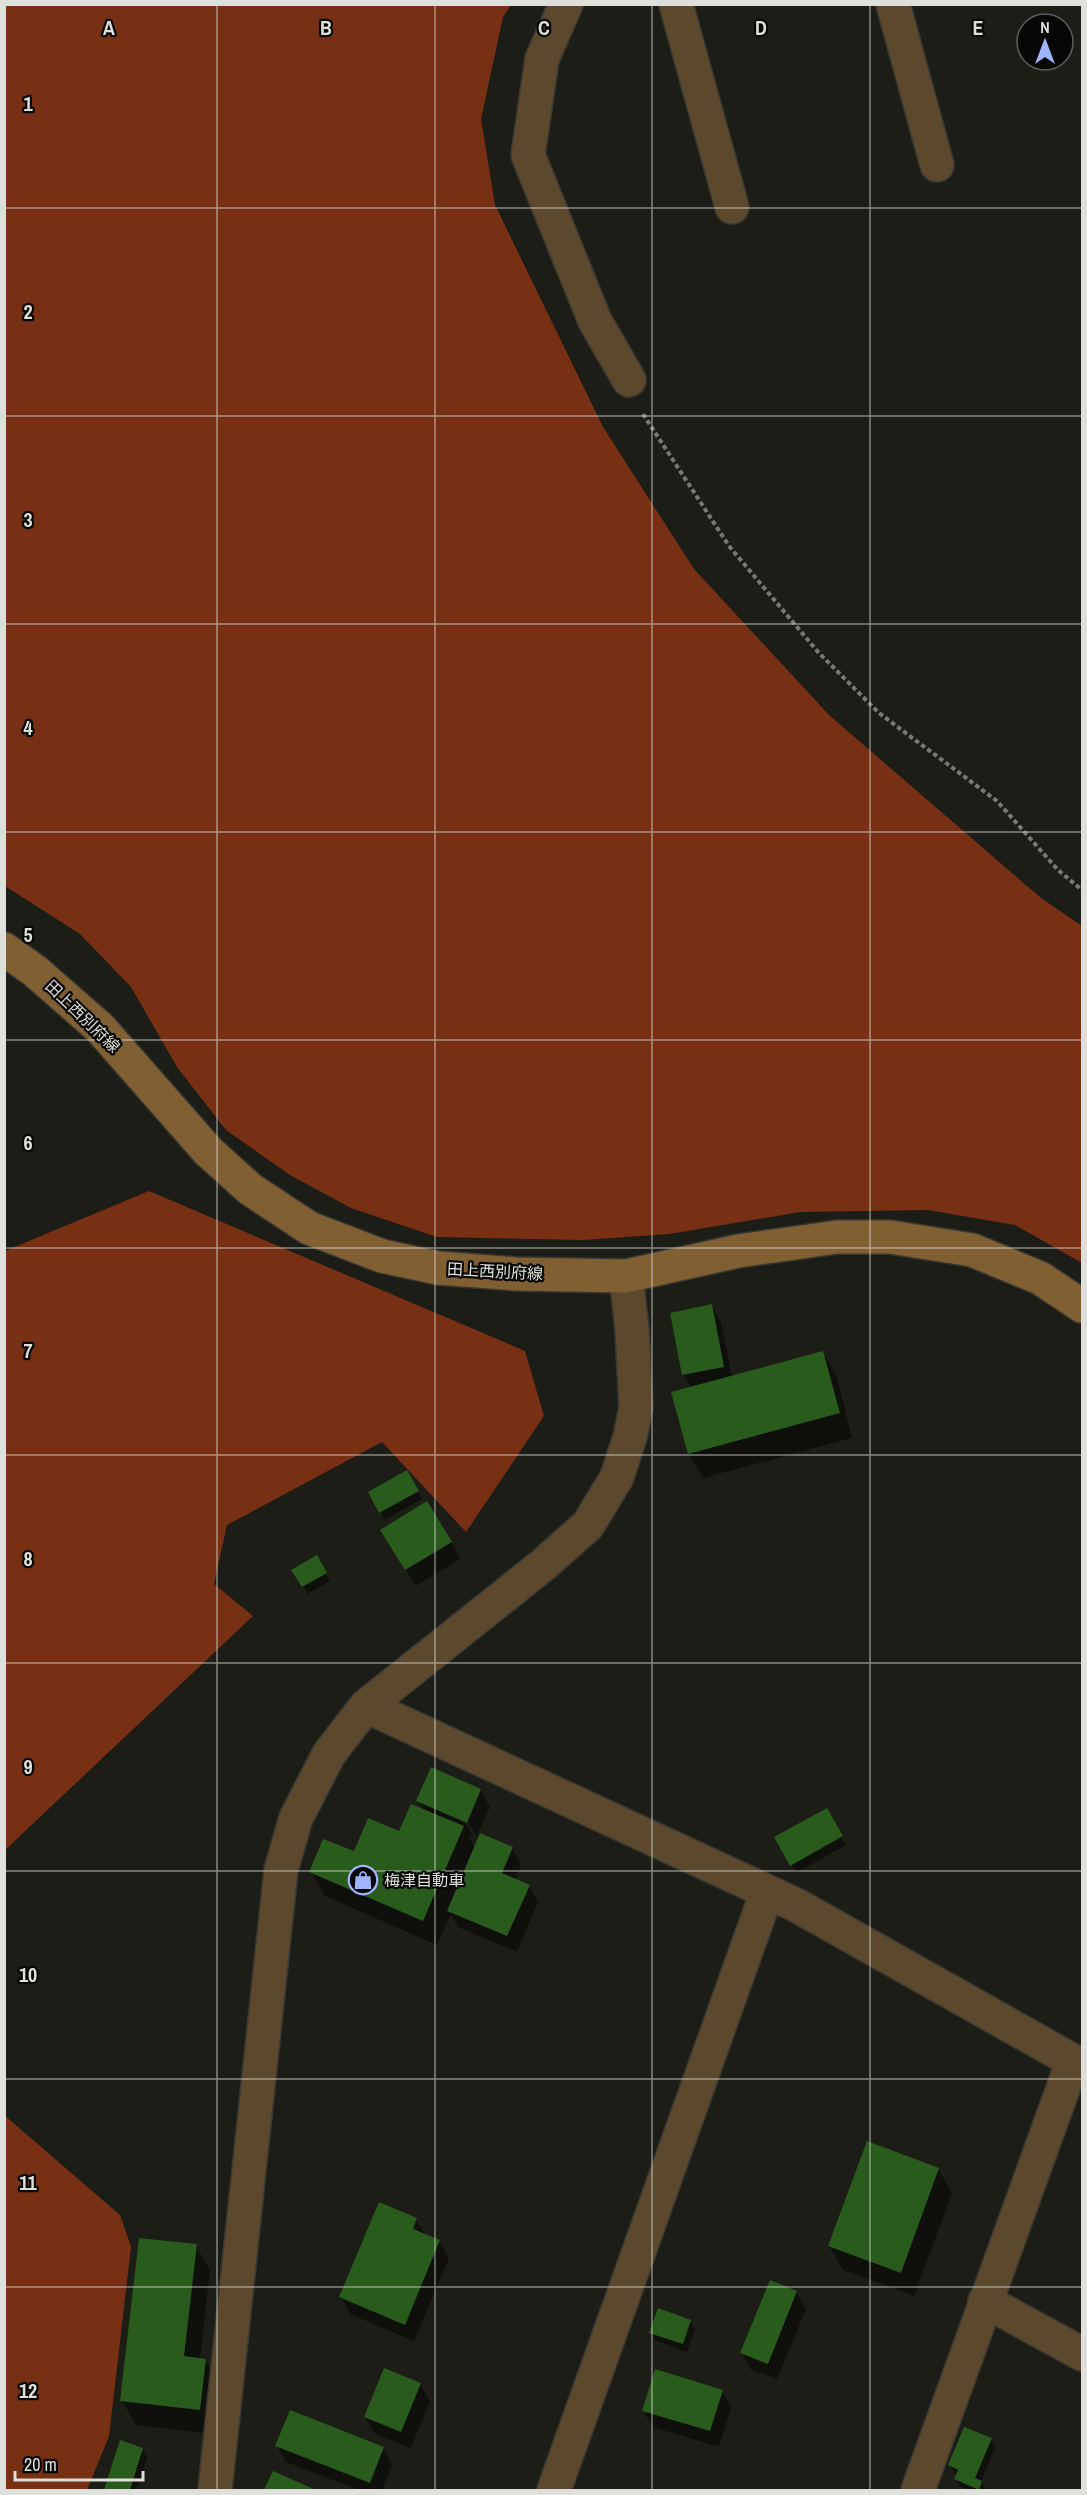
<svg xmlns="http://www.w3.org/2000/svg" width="1087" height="2495" viewBox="0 0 1087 2495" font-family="'Archivo Narrow','Noto Sans JP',sans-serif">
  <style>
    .forest { fill: #783014 }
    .shadow { fill: #0007; fill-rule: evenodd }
    .building { fill: #295b1c }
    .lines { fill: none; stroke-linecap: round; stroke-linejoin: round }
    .street-casing { stroke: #383832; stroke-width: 36 }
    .secondary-casing { stroke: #383832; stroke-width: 36 }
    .path { stroke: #797974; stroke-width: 4; stroke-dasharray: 4.5 3; stroke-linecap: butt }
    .street { stroke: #5c482d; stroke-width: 33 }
    .secondary { stroke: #805f33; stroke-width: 33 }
    .grid { fill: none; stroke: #dfdfdb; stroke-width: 1.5; stroke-opacity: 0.55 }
    .labels { text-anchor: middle; stroke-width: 4.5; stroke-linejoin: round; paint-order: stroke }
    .street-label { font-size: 16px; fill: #dfdfdb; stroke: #070705 }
    .poi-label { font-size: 16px; fill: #dfdfdb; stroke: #070705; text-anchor: start }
    .grid-label { font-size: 20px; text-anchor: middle; font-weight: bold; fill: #dfdfdb; stroke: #070705; stroke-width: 4.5; stroke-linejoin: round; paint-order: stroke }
  </style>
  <rect width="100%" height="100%" fill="#1d1d17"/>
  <!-- forest -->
  <g class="forest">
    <path d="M4 5H511L503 17 481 119 495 205 603 427 694 569 829 715 1041 898 1082 926V1263L1015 1225 928 1210 800 1212 669 1234 583 1240 437 1237 351 1208 290 1175 226 1130 177 1067 131 987 80 934 5 886Z"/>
    <path d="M149 1191 525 1351 544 1416 466 1532 382 1442 227 1525 214 1584 253 1616 5 1850V1251Z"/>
    <path d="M4 2115 120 2215 131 2247 109 2436 87 2490H5Z"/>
  </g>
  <!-- shadow -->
  <g class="shadow">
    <path d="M712 1306 721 1322 732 1377 823 1353 837 1377 852 1438 703 1478 689 1454 691 1388 684 1375 672 1314Z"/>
    <path d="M407 1472 422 1499 385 1520 370 1493Z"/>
    <path d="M451 1542 460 1559 416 1586 392 1547Z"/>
    <path d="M316 1557 330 1581 308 1594 293 1571Z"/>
    <path d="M480 1790 490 1807 478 1834 512 1848 521 1865 515 1880 529 1886 538 1902 517 1952 458 1927 451 1914 437 1945 325 1896 311 1872 400 1833 424 1810 418 1801ZM464 1815 478 1839 475 1848 468 1835 474 1837 462 1817Z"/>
    <path d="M826 1810 846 1845 796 1873 776 1838Z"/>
    <path d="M938 2169 952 2193 914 2296 843 2270 829 2246Z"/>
    <path d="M416 2219 426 2236 439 2241 449 2258 414 2341 350 2314 341 2297Z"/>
    <path d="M196 2246 210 2270 200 2359 205 2360 219 2384 213 2434 136 2425 122 2401Z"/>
    <path d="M796 2292 806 2309 777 2379 751 2370 742 2353Z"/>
    <path d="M690 2321 695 2329 687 2352 655 2340 651 2332Z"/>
    <path d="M420 2384 430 2401 411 2448 375 2434 365 2417Z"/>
    <path d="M722 2391 731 2408 719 2447 653 2427 643 2411Z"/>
    <path d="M991 2439 995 2447 981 2482 986 2490H969L961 2487 956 2479 957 2475 949 2465Z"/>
    <path d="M121 2442 142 2449 147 2457 137 2490H106Z"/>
    <path d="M277 2446 383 2448 392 2465 382 2490H359L286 2462Z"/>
    <path d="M274 2473 312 2490H266Z"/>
  </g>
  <!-- building -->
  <g class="building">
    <path d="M712 1304 724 1367 682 1375 670 1313Z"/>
    <path d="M823 1351 840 1413 688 1454 671 1392Z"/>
    <path d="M407 1470 419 1491 379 1513 368 1492Z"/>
    <path d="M427 1501 452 1542 405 1570 380 1530Z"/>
    <path d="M317 1555 327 1573 302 1587 291 1570Z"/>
    <path d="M431 1767 481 1789 467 1823 416 1801Z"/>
    <path d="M411 1804 464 1826 423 1921 309 1872 323 1839 354 1851 368 1818 399 1831Z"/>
    <path d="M827 1808 843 1836 790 1866 774 1837Z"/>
    <path d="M480 1833 513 1847 502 1873 530 1885 507 1936 447 1911Z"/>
    <path d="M867 2141 939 2168 901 2273 828 2246Z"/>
    <path d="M379 2202 417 2218 413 2229 440 2240 405 2325 339 2297Z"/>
    <path d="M139 2238 197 2244 184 2356 206 2359 200 2410 120 2401Z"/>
    <path d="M770 2280 797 2291 768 2364 740 2353Z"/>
    <path d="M658 2308 691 2320 683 2344 649 2333Z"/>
    <path d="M384 2368 421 2383 401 2432 364 2417Z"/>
    <path d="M655 2369 723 2390 710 2431 642 2411Z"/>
    <path d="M290 2410 384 2447 370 2483 275 2446Z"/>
    <path d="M964 2427 992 2438 975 2478 982 2481 979 2490 954 2479 958 2470 948 2465Z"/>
    <path d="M120 2440 143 2448 130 2490H104Z"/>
    <path d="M273 2471 316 2490H264Z"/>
  </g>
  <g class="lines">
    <!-- street casing -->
    <g class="street-casing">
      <g id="street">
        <path d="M566 4 542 59 528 155 595 321 629 380"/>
        <path d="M676 4 732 207"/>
        <path d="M893 4 937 165"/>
        <path d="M366 1706 796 1905 1082 2066"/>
        <path d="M985 2301 1082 2354"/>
        <path d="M215 2490 281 1870 296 1818 329 1754 366 1706 543 1565 588 1525 617 1477 630 1437 636 1408 632 1329 626 1276"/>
        <path d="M554 2490 767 1892"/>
        <path d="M918 2490 1073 2061"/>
      </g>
    </g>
    <!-- secondary casing -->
    <g class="secondary-casing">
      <path id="secondary" d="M4 949 35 971 100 1028 208 1151 250 1189 309 1228 382 1256 438 1268 516 1274 626 1276 738 1251 837 1237H890L972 1250 1040 1278 1082 1306"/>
    </g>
    <!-- path -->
    <path class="path" d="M643 414 729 546 818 652 879 713 997 801 1058 870 1082 890"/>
    <!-- street -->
    <use href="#street" class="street"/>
    <!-- secondary -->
    <use href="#secondary" class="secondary"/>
  </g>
  <!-- grid -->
  <path class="grid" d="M217 4V2490M435 4V2490M652 4V2490M870 4V2490M4 208H1082M4 416H1082M4 624H1082M4 832H1082M4 1040H1082M4 1248H1082M4 1455H1082M4 1663H1082M4 1871H1082M4 2079H1082M4 2287H1082"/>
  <!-- icons -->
  <defs>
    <g id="shop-ring" transform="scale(1.5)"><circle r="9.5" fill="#070705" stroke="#a0b3fd" stroke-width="1.5"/><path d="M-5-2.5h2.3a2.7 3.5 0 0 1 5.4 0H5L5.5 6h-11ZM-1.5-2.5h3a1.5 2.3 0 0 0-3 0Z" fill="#a0b3fd"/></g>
  </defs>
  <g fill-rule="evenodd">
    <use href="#shop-ring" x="363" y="1880"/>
  </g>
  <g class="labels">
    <!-- street labels -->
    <g class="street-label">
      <text transform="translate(83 1016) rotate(44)" y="6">田上西別府線</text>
      <text transform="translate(495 1271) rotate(3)" y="6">田上西別府線</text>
    </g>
    <!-- poi labels -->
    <g class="poi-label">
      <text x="384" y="1886">梅津自動車</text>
    </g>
  </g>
  <g class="grid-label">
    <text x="109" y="35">A</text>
    <text x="326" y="35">B</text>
    <text x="544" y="35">C</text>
    <text x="761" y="35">D</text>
    <text x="978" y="35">E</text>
    <text x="28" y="111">1</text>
    <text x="28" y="319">2</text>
    <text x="28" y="527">3</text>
    <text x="28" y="735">4</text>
    <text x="28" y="942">5</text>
    <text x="28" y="1150">6</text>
    <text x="28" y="1358">7</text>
    <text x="28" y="1566">8</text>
    <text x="28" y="1774">9</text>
    <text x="28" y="1982">10</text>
    <text x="28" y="2190">11</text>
    <text x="28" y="2398">12</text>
  </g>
  <!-- border -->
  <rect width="1087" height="2495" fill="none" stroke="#dfdfdb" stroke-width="12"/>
  <!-- north arrow -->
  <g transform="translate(1045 42)"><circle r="28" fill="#070705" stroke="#5d5d5b" stroke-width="1.5"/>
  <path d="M0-4.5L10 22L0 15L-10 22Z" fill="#a0b3fd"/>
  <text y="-9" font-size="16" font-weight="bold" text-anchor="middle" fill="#dfdfdb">N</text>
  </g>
  <!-- scale -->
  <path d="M15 2471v9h128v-9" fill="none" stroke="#dfdfdb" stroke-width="3"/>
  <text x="24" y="2471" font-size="18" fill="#dfdfdb" stroke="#070705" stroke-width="4.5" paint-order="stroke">20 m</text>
</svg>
